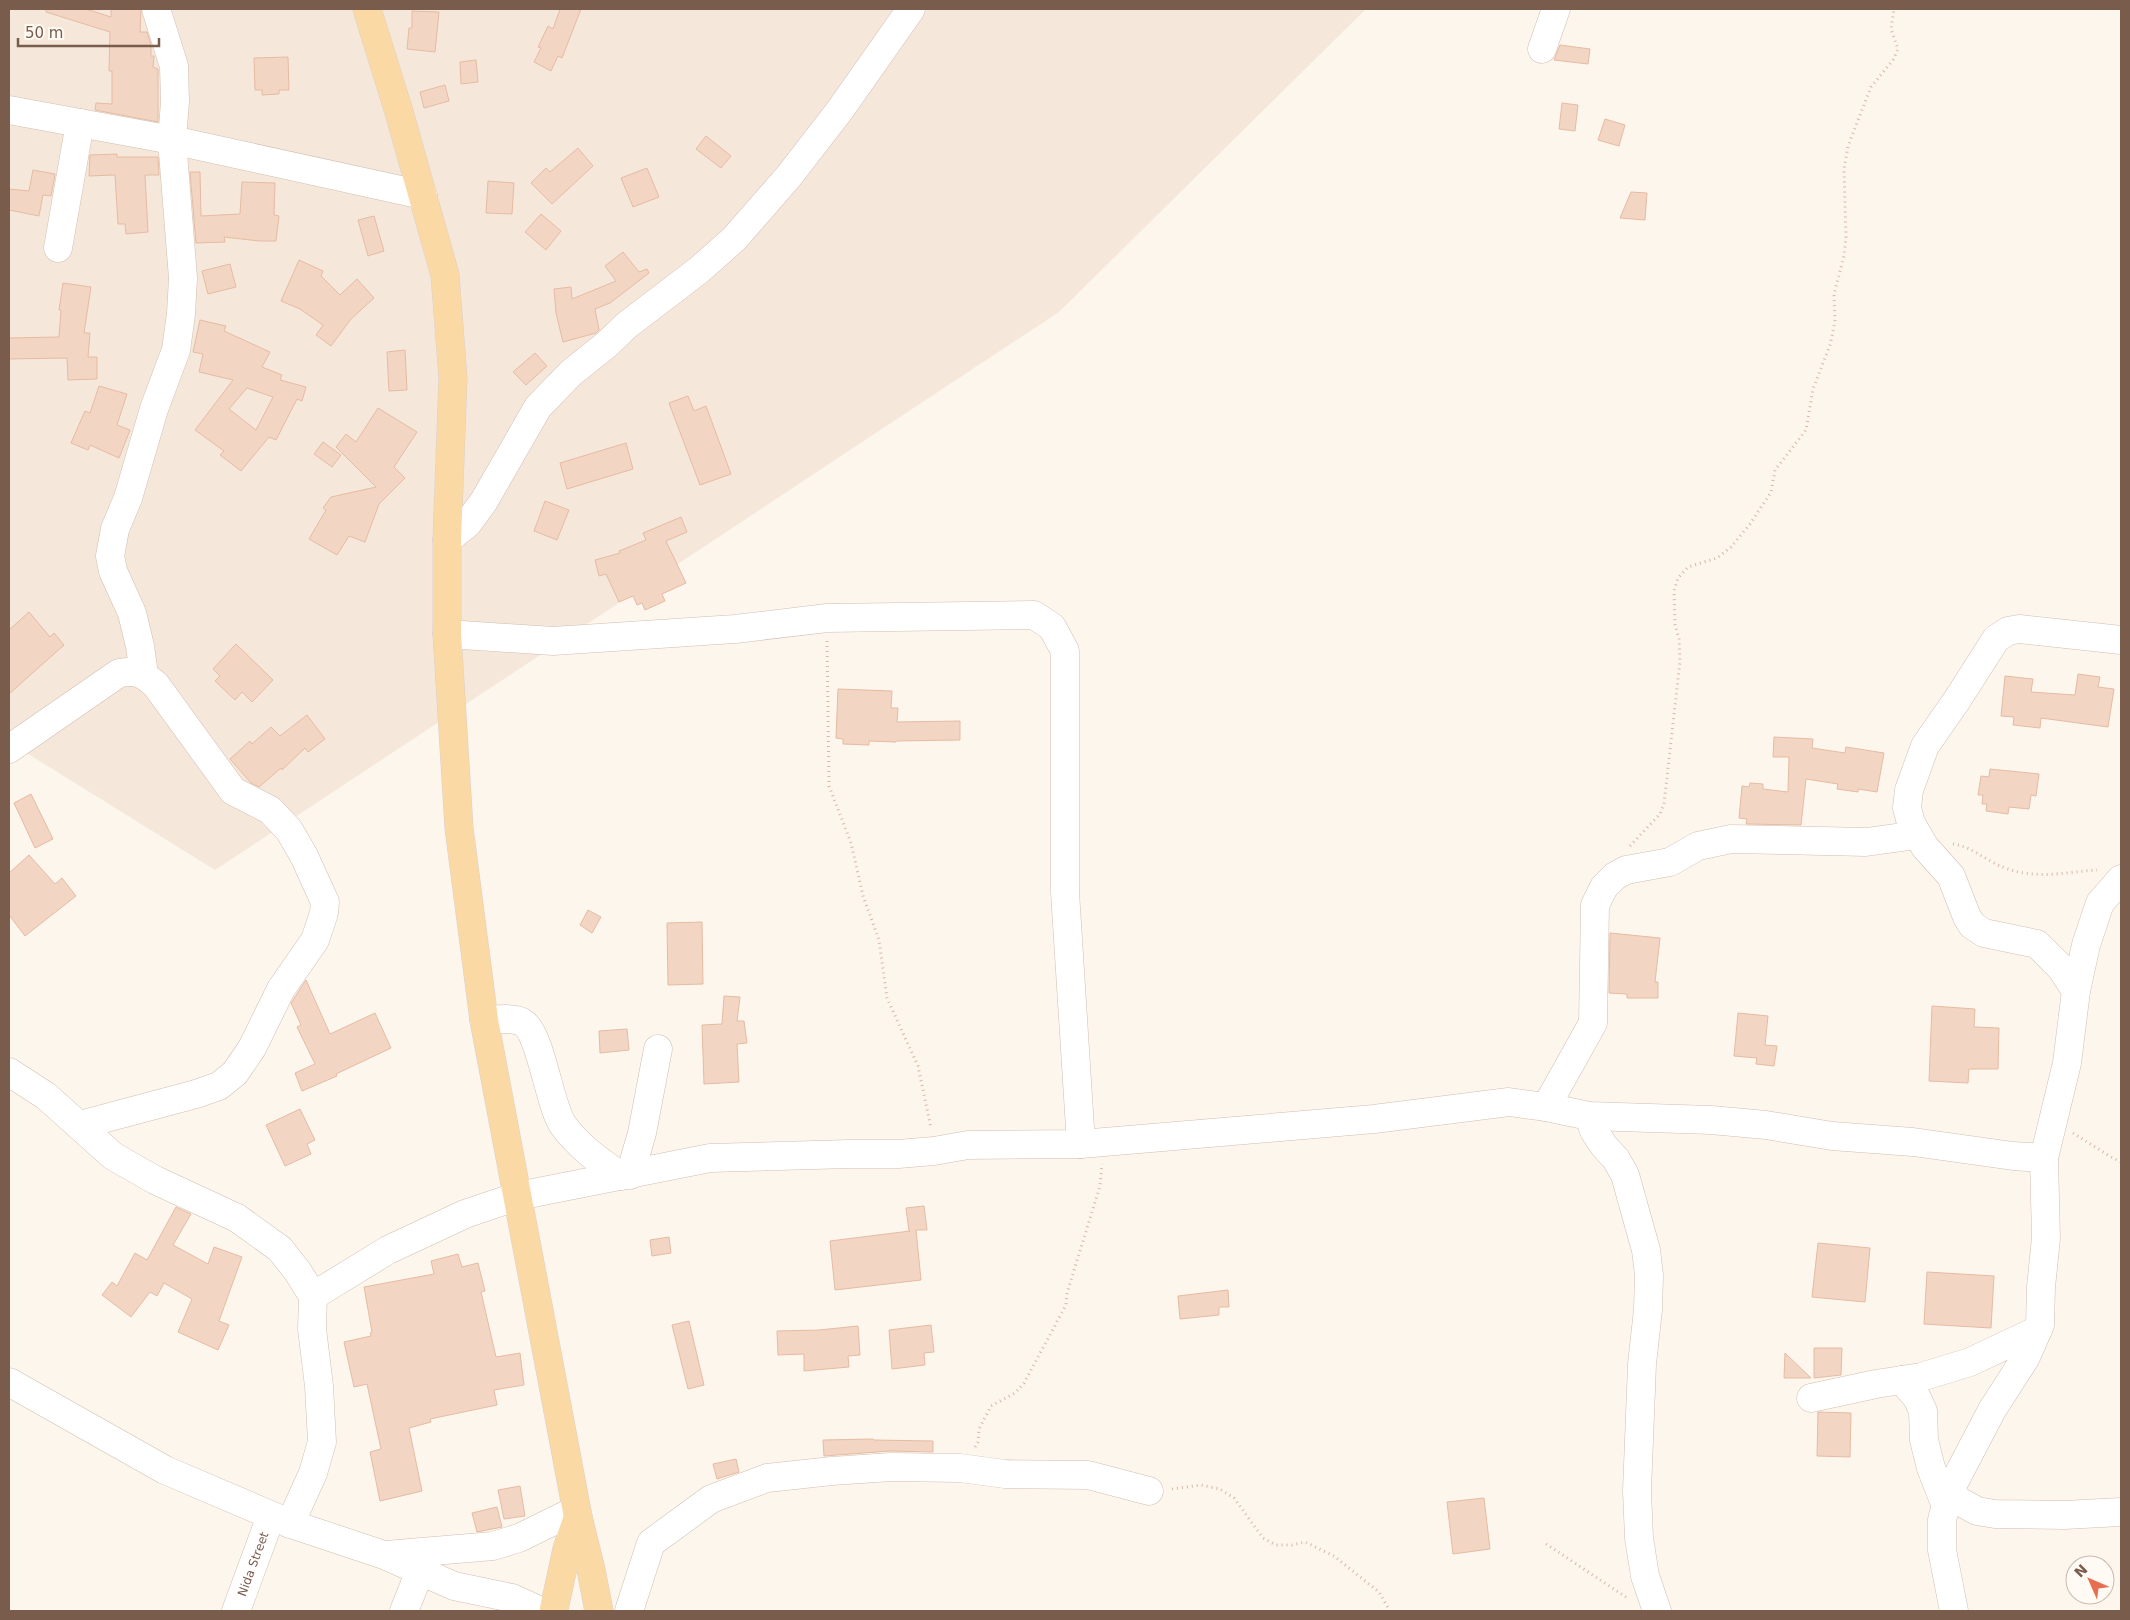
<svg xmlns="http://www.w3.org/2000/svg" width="2130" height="1620" viewBox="0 0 2130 1620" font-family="'DejaVu Sans',sans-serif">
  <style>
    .residential { fill: #f5e8da }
    .building { fill: #f3d5c3; stroke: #e6bba3; fill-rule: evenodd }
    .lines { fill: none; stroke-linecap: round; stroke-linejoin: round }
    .minor-casing { stroke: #d1beb0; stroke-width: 29 }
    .major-casing { stroke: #dad1cd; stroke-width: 29 }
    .path { stroke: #d9b8a5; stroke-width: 3; stroke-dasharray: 1 4; stroke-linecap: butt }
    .minor { stroke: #fff; stroke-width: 28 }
    .major { stroke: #fbd9a5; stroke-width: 28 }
    .labels { text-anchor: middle; stroke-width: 4; stroke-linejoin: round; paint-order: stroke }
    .street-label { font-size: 12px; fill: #7a5c4d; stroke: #fffaf3 }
  </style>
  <rect width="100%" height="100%" fill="#fdf6ec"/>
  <!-- residential -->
  <path class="residential" d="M9 9H1366L1059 312 215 870 9 742Z"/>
  <!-- building -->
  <g class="building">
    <path d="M46 9H86L111 17V9H141L140 32H147L151 45V56H154L153 67 158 69V122L95 110 96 103 112 104V71H109L110 32 46 12Z"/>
    <path d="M560 9H581L562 58 558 56 551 71 534 62 541 48 538 47 548 26 553 29Z"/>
    <path d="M412 11 439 12 435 52 407 49 409 28H412Z"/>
    <path d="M1560 45 1590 49 1588 64 1554 60Z"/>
    <path d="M288 57 289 90H279V94L262 95V90H255L254 58Z"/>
    <path d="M476 60 478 82 461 84 460 62Z"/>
    <path d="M445 85 449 101 424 108 420 92Z"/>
    <path d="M1562 103 1578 105 1575 131 1559 129Z"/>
    <path d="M1605 119 1625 125 1619 146 1598 140Z"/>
    <path d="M706 136 731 156 721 168 696 149Z"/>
    <path d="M578 148 593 166 552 204 531 183 546 168 550 172Z"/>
    <path d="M117 154V157H158L159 175H145L148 232 126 234 125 224H118L115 175 89 176 90 155Z"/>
    <path d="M647 168 659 197 633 207 621 178Z"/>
    <path d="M33 170 55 174 51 196 43 195 39 216 9 210V189L29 191Z"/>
    <path d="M190 172H200L201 216 240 214 242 182 275 183 274 215 279 216 276 241H259L224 237 225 242 196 243Z"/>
    <path d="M488 181 514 183 512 214 486 213Z"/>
    <path d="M1631 192 1647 193 1645 220 1620 218Z"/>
    <path d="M541 214 561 231 546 250 525 232Z"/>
    <path d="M374 216 384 251 368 256 358 220Z"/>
    <path d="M623 252 639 272 647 269 649 273 610 303 595 309 599 330 596 333 563 342 556 313 554 289 571 287 572 299 616 281 605 266Z"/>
    <path d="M299 260 323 271 321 276 340 295 357 279 374 298 351 319 331 346 316 335 323 325 300 309 281 301Z"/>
    <path d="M230 264 236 287 208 294 202 271Z"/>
    <path d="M63 283 91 287 84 333H90L88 357H97V379L68 380 67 358 9 359V338L59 337 61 310H59Z"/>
    <path d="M200 320 226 326 224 331 270 352 262 367 282 375 280 380 306 387 302 401 297 399 276 440 269 437 241 471 220 455 224 451 195 430 233 380 199 372 203 354 193 352ZM247 388 273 397 256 430 229 409Z"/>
    <path d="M405 350 407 390 389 391 387 352Z"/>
    <path d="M535 353 547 366 526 385 513 372Z"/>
    <path d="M99 386 127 394 117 425 130 430 119 458 90 445 88 450 71 443 85 411 90 413Z"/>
    <path d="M688 396 694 411 706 406 731 474 700 485 669 403Z"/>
    <path d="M378 408 417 432 394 467 405 478 379 504 365 542 349 536 337 555 309 539 326 510 323 508 331 497 376 487 336 447 346 434 356 442Z"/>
    <path d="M323 442 341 455 332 467 314 454Z"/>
    <path d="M626 443 633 469 567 489 560 463Z"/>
    <path d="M545 501 569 510 557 540 534 531Z"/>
    <path d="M681 517 687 532 666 541 686 583 662 594 665 601 645 610 642 603 637 605 633 596 619 602 606 574 599 576 595 560 620 553 619 551 646 540 643 533Z"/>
    <path d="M29 612 50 637 54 633 64 645 9 694V630Z"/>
    <path d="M236 644 273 680 252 702 242 692 235 700 215 681 220 676 213 669Z"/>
    <path d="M2078 674 2100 677 2098 687 2114 689 2108 727 2041 718 2040 728 2013 725 2014 717 2001 716 2005 676 2033 679 2031 692 2075 695Z"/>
    <path d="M838 689 892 691 891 708H898L897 722 960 721V740L896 741V742L869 741V745L843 744V739L836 738Z"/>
    <path d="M307 715 325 739 308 752 305 748 282 770 281 768 259 787 251 783 230 759 250 741 252 744 271 727 280 736Z"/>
    <path d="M1774 737 1813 739 1812 748 1845 753 1846 747 1884 753 1877 792 1858 789V792L1837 789 1838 784 1806 779 1801 825 1746 824 1747 819 1739 818 1742 786 1749 787 1750 783 1763 784V789L1788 792 1789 757H1773Z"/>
    <path d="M1990 769 2039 774 2036 796 2031 795 2029 809 2009 807 2008 814 1986 811 1987 804H1982L1983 795H1978L1981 776 1989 777Z"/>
    <path d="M31 794 53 839 35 848 14 803Z"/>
    <path d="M29 855 55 884 62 878 76 896 25 936 9 915V873Z"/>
    <path d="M588 910 601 917 592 933 580 925Z"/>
    <path d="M702 922 703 984 668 985 667 923Z"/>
    <path d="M1610 933 1660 938 1655 982H1658V998H1627V994L1609 993Z"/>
    <path d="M306 980 330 1034 375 1013 391 1048 336 1074 337 1076 302 1091 295 1073 315 1064 297 1027 301 1025 291 1003Z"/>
    <path d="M724 996 740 997 737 1021H744L747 1043 737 1044 739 1082 704 1084 702 1025 722 1024Z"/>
    <path d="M1932 1006 1975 1009 1974 1027 1999 1028 1998 1069H1969L1968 1083 1929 1081Z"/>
    <path d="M1738 1013 1768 1016 1765 1045 1777 1046 1774 1066 1756 1064 1757 1058 1734 1056Z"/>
    <path d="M627 1029 629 1050 600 1053 599 1031Z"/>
    <path d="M300 1109 315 1140 307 1144 311 1154 285 1166 266 1125Z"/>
    <path d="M924 1206 927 1230H916L921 1280 835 1290 830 1241 910 1231H909L906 1208Z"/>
    <path d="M176 1207 191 1214 173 1245 208 1264 214 1247 242 1257 219 1321 229 1325 218 1350 178 1332 192 1299 164 1283 157 1296 150 1292 131 1317 102 1295 112 1282 117 1286 135 1253 147 1260Z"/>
    <path d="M669 1237 671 1253 652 1256 650 1240Z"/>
    <path d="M1818 1243 1870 1248 1865 1302 1812 1297Z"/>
    <path d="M458 1254 462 1267 478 1263 485 1291 481 1292 496 1357 520 1353 524 1385 494 1390 497 1405 430 1419 431 1422 409 1428 422 1491 380 1501 370 1452 381 1449 367 1384 354 1387 344 1342 371 1336 370 1333 372 1332 364 1287 434 1274 431 1261Z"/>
    <path d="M1927 1272 1994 1276 1991 1328 1924 1324Z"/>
    <path d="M1228 1290 1229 1307H1219V1315L1180 1319 1178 1296Z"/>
    <path d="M689 1321 704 1385 688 1389 672 1325Z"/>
    <path d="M931 1325 934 1352 924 1353 925 1365 892 1369 889 1330Z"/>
    <path d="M858 1326 860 1355 848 1356 849 1367 804 1371V1354L778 1355 777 1331 819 1330Z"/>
    <path d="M1814 1348H1842L1841 1375 1814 1378Z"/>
    <path d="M1785 1353 1811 1378H1784Z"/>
    <path d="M1818 1412 1851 1413 1850 1457 1817 1456Z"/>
    <path d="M873 1439 874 1440 933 1441V1452L890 1451 824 1456 823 1440Z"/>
    <path d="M736 1459 739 1472 717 1479 713 1464Z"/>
    <path d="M520 1486 525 1516 504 1519 498 1490Z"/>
    <path d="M1484 1498 1490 1549 1453 1554 1447 1502Z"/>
    <path d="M497 1507 502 1527 477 1532 472 1513Z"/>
  </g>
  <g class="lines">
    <!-- minor casing -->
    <g class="minor-casing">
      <g id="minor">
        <path d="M1542 49 1556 9"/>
        <path d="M9 110 172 140 423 195"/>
        <path d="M58 248 80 123"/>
        <path d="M447 540 468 523 484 501 538 407 571 373 606 345 627 325 699 270 734 239 789 176 840 110 911 9"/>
        <path d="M447 634 553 641 735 629 827 618 1034 615 1052 627 1065 651V892L1081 1144"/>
        <path d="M144 675 140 646 132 613 113 571 110 556 115 529 128 498 154 409 176 350 181 314 183 278 172 140 175 102 174 66 156 9"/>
        <path d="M9 749 119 673C138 670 142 673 156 685L233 791 270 810 289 830 304 856 325 902 324 913 315 940 281 989 252 1048 235 1073 219 1086 196 1094 80 1125"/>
        <path d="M2076 991 2061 968 2037 944 1984 933 1972 925 1967 917 1951 876 1925 847 1911 823 1907 808 1909 790 1925 746 1957 700 1996 639 2008 631 2019 629 2121 640"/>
        <path d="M484 1020C495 1020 512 1017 522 1022 541 1032 549 1105 563 1125 579 1147 599 1161 621 1176"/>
        <path d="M9 1072 46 1096 113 1156 155 1180 237 1218 280 1249 298 1272 313 1296 312 1329 319 1386 322 1442 313 1473 290 1524"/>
        <path d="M1546 1107 1593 1023 1595 905 1604 887 1615 876 1626 870 1670 862 1698 846 1731 839 1866 842 1917 835"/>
        <path d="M1589 1116 1594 1131 1604 1146 1616 1159 1625 1175 1646 1250 1649 1275 1648 1310 1642 1364 1637 1491 1639 1538 1645 1576 1657 1611"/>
        <path d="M630 1175 642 1133 658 1049"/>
        <path d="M313 1296 388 1250 465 1214 518 1196 710 1158 849 1154H898L934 1151 968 1145 1081 1144 1374 1119 1509 1102 1546 1107 1589 1116 1711 1120 1766 1125 1832 1136 1913 1142 2013 1156 2044 1158"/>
        <path d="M1902 1380 1917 1398 1923 1411 1924 1440 1931 1468 1946 1506"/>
        <path d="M9 1382 165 1470 294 1525 384 1555 454 1586 512 1598 540 1611"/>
        <path d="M1811 1398 1876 1384 1921 1377 1970 1362 2038 1330"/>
        <path d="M1949 1492 1959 1501 1977 1511 1995 1514 2064 1515 2121 1512"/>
        <path d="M386 1555 493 1546 519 1538 576 1510"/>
        <path id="s1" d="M236 1611 271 1516"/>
        <path d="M404 1611 420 1571"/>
        <path d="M629 1611 651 1543 711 1499 767 1478 832 1471 891 1467 960 1468 1005 1474 1088 1475 1149 1491"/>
        <path d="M1954 1611 1942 1550V1520L1949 1492 1992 1410 2026 1357 2040 1325 2041 1287 2046 1238 2044 1158 2067 1063 2076 991 2086 945 2100 903 2121 879"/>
      </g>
    </g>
    <!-- major casing -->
    <g class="major-casing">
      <g id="major">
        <path d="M367 9 399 112 445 275 453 378 447 540V634L459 828 484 1020 578 1517 591 1570 599 1611"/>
        <path d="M554 1609 567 1549 578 1517"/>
      </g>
    </g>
    <!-- path -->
    <g class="path">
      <path d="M827 641 829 786 851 843 863 896 879 940 887 998 918 1066 931 1128"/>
      <path d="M1953 844C1971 846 1988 862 2005 868 2037 880 2065 872 2097 870"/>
      <path d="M1630 846 1660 814 1664 804 1680 661 1679 639 1675 625 1674 591 1678 578 1688 567 1717 558 1731 547 1750 524 1771 492 1775 470 1806 430 1813 389 1830 345 1835 322 1834 294 1844 256 1846 237 1844 169 1848 146 1871 87 1893 60 1898 49 1891 29 1894 9"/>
      <path d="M2073 1133 2111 1157 2121 1162"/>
      <path d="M975 1447 978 1442 979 1429 991 1406 1015 1393 1024 1383 1066 1305 1067 1293 1100 1186 1102 1164"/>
      <path d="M1172 1489 1201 1485 1220 1489 1234 1498 1263 1538 1276 1545H1292L1305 1542 1334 1556 1379 1592 1390 1611"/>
      <path d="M1546 1544 1629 1599"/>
    </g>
    <!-- minor -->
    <use href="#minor" class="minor"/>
    <!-- major -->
    <use href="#major" class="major"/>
  </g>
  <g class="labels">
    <!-- street labels -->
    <g class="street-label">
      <text dy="4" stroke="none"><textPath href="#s1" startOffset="50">Nida Street</textPath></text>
    </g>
  </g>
  <!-- border -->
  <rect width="2130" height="1620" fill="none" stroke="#7a5c4d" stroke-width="20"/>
  <!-- north arrow -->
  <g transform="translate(2090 1580) rotate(315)"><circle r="24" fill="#fffaf3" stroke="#cabbb1"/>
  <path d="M0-4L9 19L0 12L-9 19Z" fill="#e76f51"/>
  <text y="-8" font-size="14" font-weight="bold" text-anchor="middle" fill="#7a5c4d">N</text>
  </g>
  <!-- scale -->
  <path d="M18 38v8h141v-8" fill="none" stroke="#7a5c4d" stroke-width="2.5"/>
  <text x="25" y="38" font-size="15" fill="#7a5c4d" stroke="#fffaf3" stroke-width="4" paint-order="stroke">50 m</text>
</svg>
